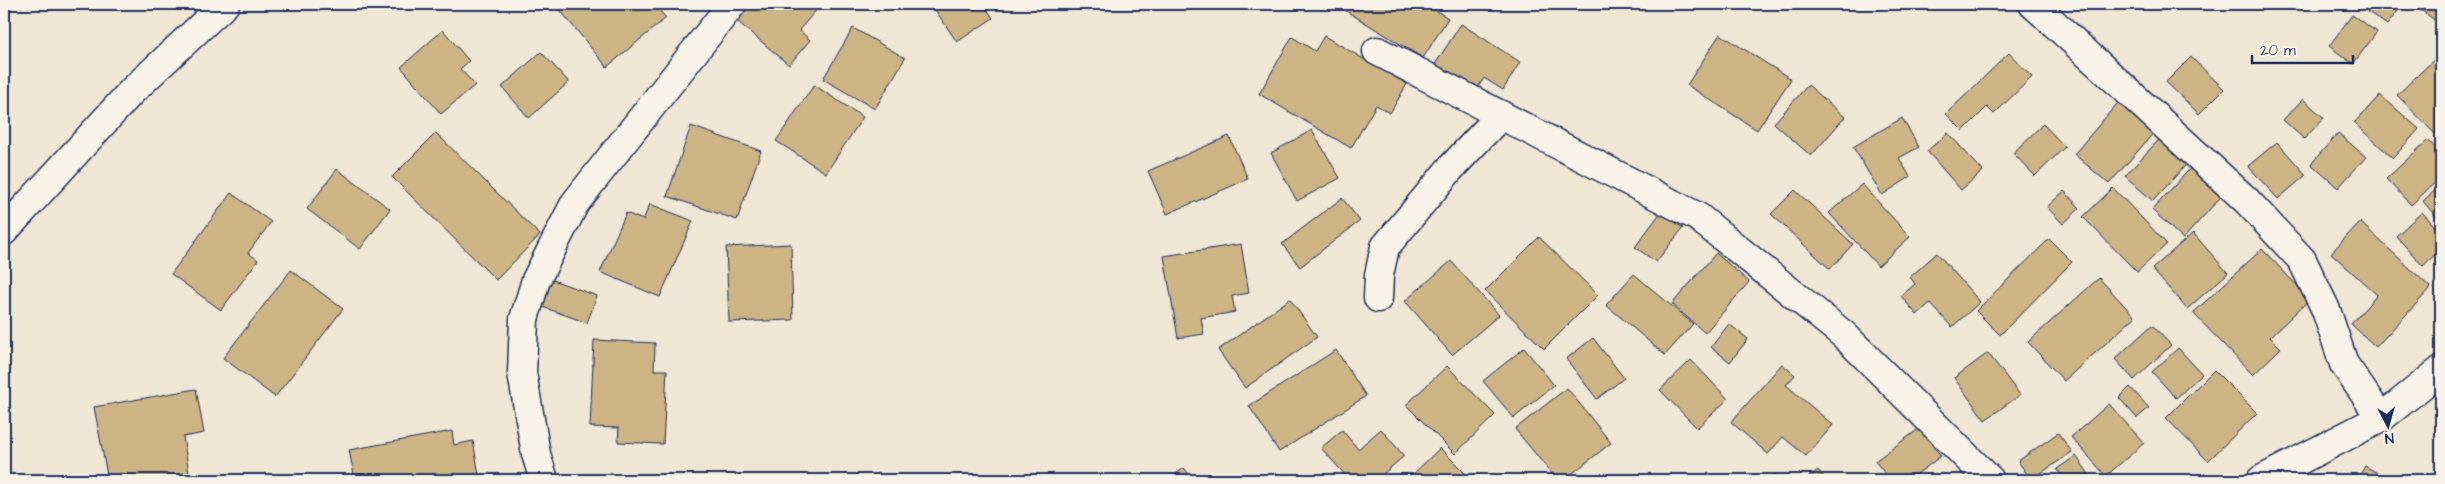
<svg xmlns="http://www.w3.org/2000/svg" width="2445" height="484" viewBox="0 0 2445 484" font-family="'Architects Daughter',sans-serif">
  <style>
    .building { fill: #cdb484; stroke: #1b2f5e }
    .lines { fill: none; stroke-linecap: round; stroke-linejoin: round }
    .minor-casing { stroke: #1b2f5e; stroke-width: 31 }
    .major-casing { stroke: #1b2f5e; stroke-width: 31 }
    .minor { stroke: #f7f3e8; stroke-width: 28 }
    .major { stroke: #f7f3e8; stroke-width: 28 }
  </style>
  <rect width="100%" height="100%" fill="#efe6d4"/>
  <filter id="ink" filterUnits="userSpaceOnUse"><feTurbulence type="fractalNoise" baseFrequency=".02" numOctaves="2"/><feDisplacementMap in="SourceGraphic" scale="10" xChannelSelector="R" yChannelSelector="G"/><feConvolveMatrix kernelMatrix="1 2 1 2 8 2 1 2 1" color-interpolation-filters="sRGB"/></filter>
  <g filter="url(#ink)">
    <!-- building -->
    <g class="building">
      <path d="M565 4H654L666 18 607 67 559 9Z"/>
      <path d="M742 4H816L819 7 799 30 810 40 789 65 731 16Z"/>
      <path d="M931 4H992L986 8 993 18 957 42Z"/>
      <path d="M1350 4H1425L1448 18 1423 58 1346 11Z"/>
      <path d="M2357 4H2403L2387 25Z"/>
      <path d="M2413 4H2441V25Z"/>
      <path d="M2352 15 2377 32 2353 64 2329 46Z"/>
      <path d="M1461 24 1520 62 1503 90 1484 78 1473 95 1432 69Z"/>
      <path d="M853 28 905 58 875 109 823 79Z"/>
      <path d="M443 30 469 61 460 69 475 85 441 114 401 67Z"/>
      <path d="M1720 34 1791 79 1757 130 1687 85Z"/>
      <path d="M1324 36 1407 84 1390 113 1376 105 1351 148 1259 94 1292 37 1315 51Z"/>
      <path d="M541 52 569 82 529 118 502 87Z"/>
      <path d="M2009 53 2032 77 1994 114 1987 107 1963 131 1946 114Z"/>
      <path d="M2440 54 2441 128 2435 134 2397 95Z"/>
      <path d="M2191 57 2224 89 2199 114 2166 82Z"/>
      <path d="M814 85 863 117 826 173 776 141Z"/>
      <path d="M1808 85 1845 117 1811 156 1774 123Z"/>
      <path d="M2380 95 2419 129 2393 158 2354 123Z"/>
      <path d="M2122 98 2157 129 2109 184 2074 154Z"/>
      <path d="M2303 99 2324 118 2304 139 2283 120Z"/>
      <path d="M1902 118 1919 147 1899 158 1910 177 1882 195 1853 147Z"/>
      <path d="M2043 124 2065 147 2035 176 2013 153Z"/>
      <path d="M691 126 761 151 737 220 667 196Z"/>
      <path d="M1312 130 1340 178 1297 201 1271 153Z"/>
      <path d="M436 133 540 235 496 280 392 177Z"/>
      <path d="M1948 133 1983 171 1961 190 1927 151Z"/>
      <path d="M2165 133 2193 157 2153 201 2125 176Z"/>
      <path d="M2338 133 2366 157 2338 188 2311 164Z"/>
      <path d="M1229 136 1248 179 1167 214 1148 171Z"/>
      <path d="M2428 140 2441 154V177L2411 205 2386 179Z"/>
      <path d="M2277 142 2306 175 2278 199 2248 166Z"/>
      <path d="M2197 161 2228 189 2183 239 2152 210Z"/>
      <path d="M337 169 390 209 360 249 307 209Z"/>
      <path d="M1862 184 1910 237 1878 266 1829 213Z"/>
      <path d="M2441 185V223L2423 201Z"/>
      <path d="M2113 188 2167 244 2137 272 2083 217Z"/>
      <path d="M1795 190 1853 244 1830 269 1771 214Z"/>
      <path d="M2064 191 2080 208 2063 224 2047 207Z"/>
      <path d="M231 193 271 222 248 253 258 260 221 310 171 274Z"/>
      <path d="M1342 198 1360 221 1300 267 1282 244Z"/>
      <path d="M650 204 693 221 660 297 600 272 626 213 643 220Z"/>
      <path d="M1661 212 1683 228 1656 262 1635 247Z"/>
      <path d="M2422 212 2441 233V249L2423 266 2396 236Z"/>
      <path d="M2360 222 2431 288 2376 347 2351 324 2377 295 2331 253Z"/>
      <path d="M2193 233 2228 273 2187 309 2152 269Z"/>
      <path d="M1539 237 1598 295 1544 349 1485 291Z"/>
      <path d="M2049 239 2072 262 2000 335 1976 311Z"/>
      <path d="M791 244 793 320 729 322 726 247Z"/>
      <path d="M1241 244 1249 293 1232 296 1235 312 1201 318 1204 334 1178 338 1164 256Z"/>
      <path d="M2262 249 2310 299 2270 337 2281 348 2253 375 2193 313Z"/>
      <path d="M1716 253 1749 282 1705 333 1672 304Z"/>
      <path d="M1937 253 1980 302 1952 327 1930 303 1917 315 1901 296 1915 284 1910 277Z"/>
      <path d="M2441 258V269L2436 263Z"/>
      <path d="M1451 261 1499 315 1452 355 1405 301Z"/>
      <path d="M291 270 343 309 275 397 223 358Z"/>
      <path d="M1634 274 1693 324 1665 355 1606 305Z"/>
      <path d="M542 276 597 296 587 323 532 303Z"/>
      <path d="M2099 278 2135 317 2064 381 2028 342Z"/>
      <path d="M1290 299 1317 337 1245 388 1218 350Z"/>
      <path d="M1729 324 1748 339 1730 362 1711 347Z"/>
      <path d="M2152 325 2171 345 2134 380 2115 359Z"/>
      <path d="M1593 338 1624 378 1597 399 1566 359Z"/>
      <path d="M594 340 655 343 654 370H667L663 444 618 442 619 428 590 427Z"/>
      <path d="M1524 348 1554 385 1514 418 1483 381Z"/>
      <path d="M2178 348 2202 374 2176 398 2152 372Z"/>
      <path d="M1336 350 1366 396 1279 452 1249 406Z"/>
      <path d="M1988 353 2020 395 1985 420 1954 378Z"/>
      <path d="M1691 360 1728 399 1697 428 1660 390Z"/>
      <path d="M1782 364 1795 375 1786 385 1833 425 1806 456 1783 437 1768 454 1731 422Z"/>
      <path d="M1447 366 1495 415 1455 454 1406 405Z"/>
      <path d="M2214 370 2257 413 2208 461 2166 418Z"/>
      <path d="M2130 387 2149 408 2137 418 2119 398Z"/>
      <path d="M1567 388 1611 443 1564 480H1557L1515 429Z"/>
      <path d="M196 389 204 433 183 437 189 473 152 480H108L94 407Z"/>
      <path d="M2109 404 2144 443 2106 476 2071 437Z"/>
      <path d="M1920 428 1941 456 1909 480H1890L1875 461Z"/>
      <path d="M1381 429 1404 456 1376 480H1350L1321 448 1342 430 1358 449Z"/>
      <path d="M452 431 454 445 473 441 480 480H355L349 450Z"/>
      <path d="M2058 433 2072 452 2031 480 2018 461Z"/>
      <path d="M1440 448 1472 480H1407Z"/>
      <path d="M2076 456 2093 480H2065L2057 469Z"/>
      <path d="M2365 466 2390 480H2357Z"/>
      <path d="M1184 468 1194 480H1168Z"/>
      <path d="M1818 470 1826 480H1804Z"/>
      <path d="M1775 474 1780 480H1767Z"/>
    </g>
    <g class="lines">
      <!-- minor casing -->
      <g class="minor-casing">
        <g id="minor">
          <path d="M2033 4 2247 201 2302 260 2326 310 2344 364 2381 418"/>
          <path d="M1377 51 1698 217 1844 335 1990 480"/>
          <path d="M4 231 132 91 225 4"/>
          <path d="M1378 298 1379 275 1385 247 1450 169 1501 115"/>
          <path d="M544 480 536 454 522 373 524 319 536 280 575 203 732 4"/>
        </g>
      </g>
      <!-- major casing -->
      <g class="major-casing">
        <path id="major" d="M2261 480 2381 418 2441 370"/>
      </g>
      <!-- minor -->
      <use href="#minor" class="minor"/>
      <!-- major -->
      <use href="#major" class="major"/>
    </g>
  </g>
  <!-- margin -->
  <rect width="2445" height="484" fill="none" stroke="#f7f3e8" stroke-width="20"/>
  <rect x="10" y="10" width="2425" height="464" fill="none" stroke="#1b2f5e" stroke-width="2" filter="url(#ink)"/>
  <!-- north arrow -->
  <g transform="translate(2388 426) rotate(174)" stroke="#f7f3e8" stroke-width="4" paint-order="stroke">
  <path d="M0-4L9 19L0 12L-9 19Z" fill="#1b2f5e"/>
  <text y="-8" font-size="14" font-weight="bold" text-anchor="middle" fill="#1b2f5e">N</text>
  </g>
  <!-- scale -->
  <path d="M2252 55v8h101v-8" fill="none" stroke="#1b2f5e" stroke-width="2.5"/>
  <text x="2260" y="55" font-size="15" fill="#1b2f5e" stroke="#f7f3e8" stroke-width="4" paint-order="stroke">20 m</text>
</svg>
